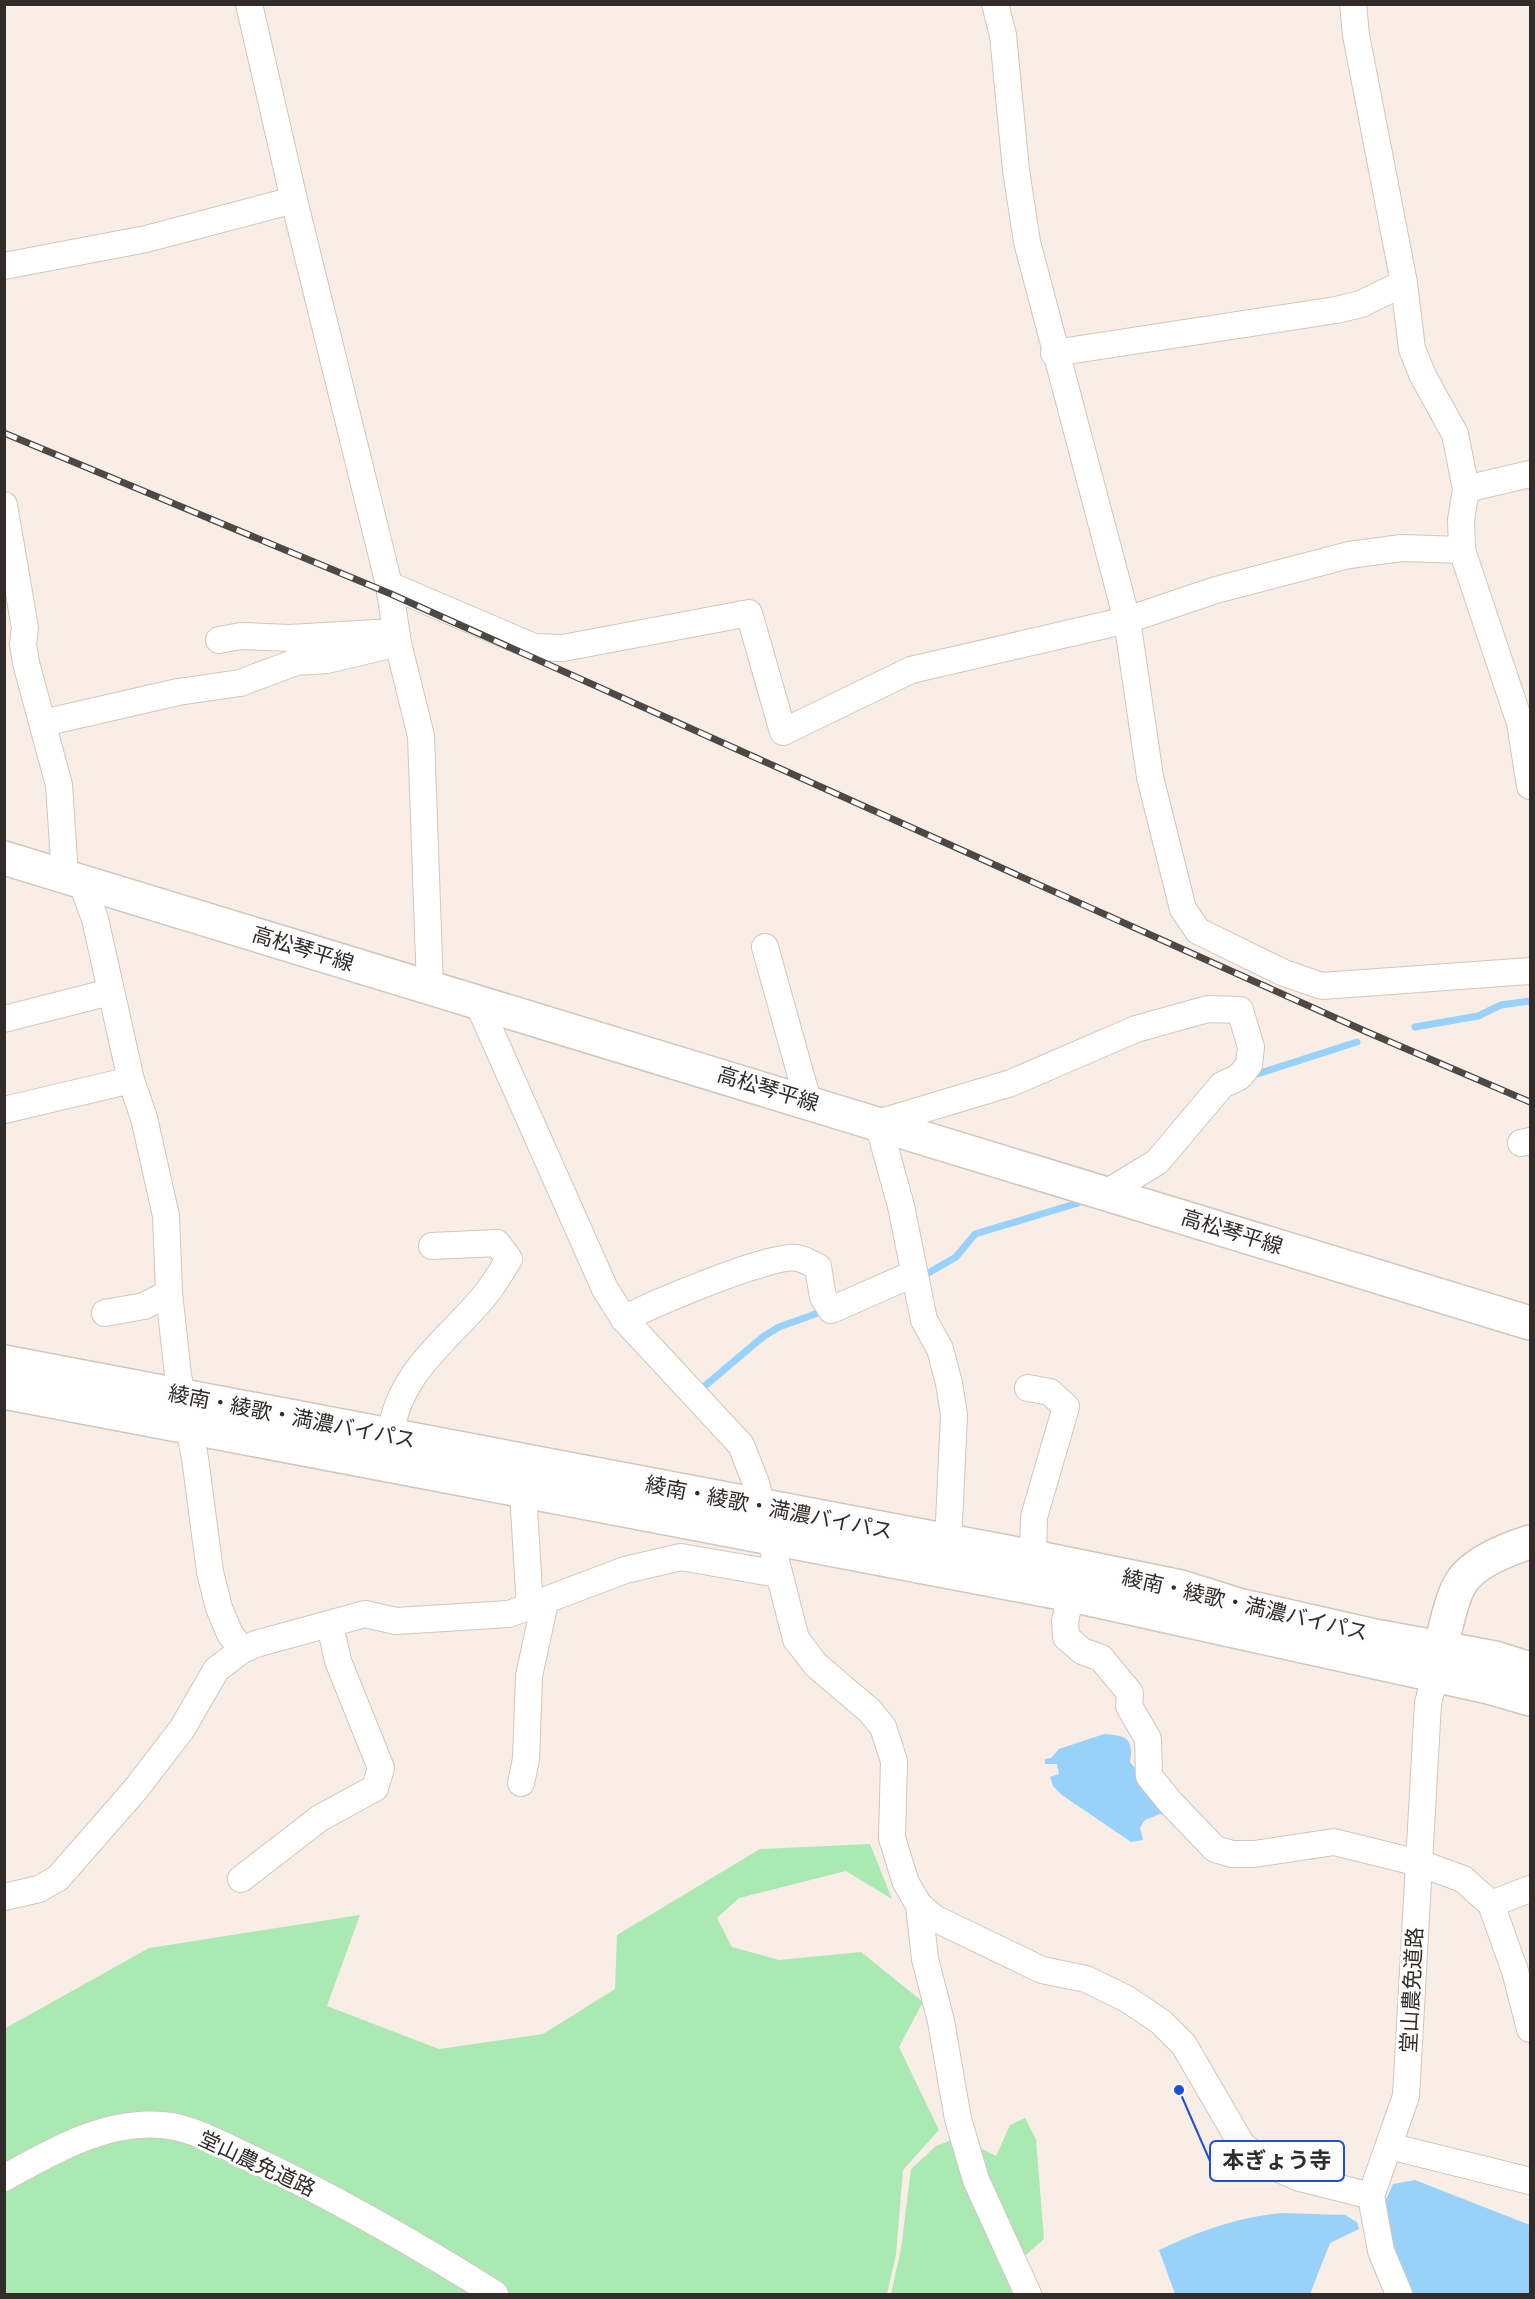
<svg xmlns="http://www.w3.org/2000/svg" width="1535" height="2299" viewBox="0 0 1535 2299" font-family="Jost,'Noto Sans JP',sans-serif">
  <style>
    .green { fill: #aae9b2 }
    .water { fill: #98d1f9 }
    .lines { fill: none; stroke-linecap: round; stroke-linejoin: round }
    .stream { stroke: #98d1f9; stroke-width: 7 }
    .minor-casing { stroke: #d1c6be; stroke-width: 28 }
    .secondary-casing { stroke: #d1c6be; stroke-width: 36 }
    .trunk-casing { stroke: #d1c6be; stroke-width: 36 }
    .minor { stroke: #fff; stroke-width: 26 }
    .secondary { stroke: #fff; stroke-width: 33 }
    .trunk { stroke: #fff; stroke-width: 33 }
    .rail-casing { stroke: #4e4844; stroke-width: 7 }
    .rail { stroke: #fdfdfd; stroke-width: 4.5; stroke-dasharray: 14; stroke-linecap: butt }
    .labels { text-anchor: middle; stroke-width: 6; stroke-linejoin: round; paint-order: stroke }
    .street-label { font-size: 21px; fill: #312c29; stroke: #fdfdfd }
    .leader { fill: none; stroke: #1d4ed8; stroke-width: 2 }
    .callout-dot { fill: #1d4ed8; stroke: #fdfdfd; stroke-width: 2 }
    .callout { fill: #fdfdfd; stroke: #1d4ed8; stroke-width: 2 }
    .callout-label { font-size: 22px; text-anchor: middle; font-weight: bold; fill: #312c29 }
  </style>
  <rect width="100%" height="100%" fill="#f9eee6"/>
  <!-- green -->
  <g class="green">
    <path d="M870 1844 892 1899 846 1871 739 1898 717 1918 732 1947 779 1960 861 1952 923 2002 899 2047 939 2130 903 2170 896 2255 887 2294H5L4 2029 149 1948 360 1915 327 2006 439 2049 543 2034 615 1989 617 1935 760 1849Z"/>
    <path d="M1025 2118 1036 2139 1044 2239 1018 2262 972 2144 996 2156 1010 2125Z"/>
    <path d="M960 2137 1021 2294H891L901 2249 911 2169 936 2146Z"/>
  </g>
  <!-- water -->
  <g class="water">
    <path d="M1104 1734C1126 1736 1134 1737 1130 1762L1174 1816 1171 1825 1169 1817 1160 1814 1145 1820 1140 1828 1143 1840 1131 1842 1062 1795 1053 1786 1050 1777 1059 1774 1057 1764H1045V1759L1051 1758 1059 1749Z"/>
    <path d="M1415 2180 1530 2225V2294H1413L1388 2232 1383 2206 1393 2184Z"/>
    <path d="M1281 2213 1345 2215 1357 2222 1359 2229 1330 2243 1310 2294H1175L1159 2250C1201 2231 1234 2218 1281 2213Z"/>
  </g>
  <g class="lines">
    <!-- stream -->
    <g class="stream">
      <path d="M1415 1027 1478 1016 1501 1005 1530 1001"/>
      <path d="M1251 1076 1357 1042"/>
      <path d="M923 1276 956 1257 975 1234 1078 1203"/>
      <path d="M700 1390 764 1336 779 1327 821 1312"/>
    </g>
    <!-- minor casing -->
    <g class="minor-casing">
      <g id="minor">
        <path d="M249 4 294 200 389 585 398 643 421 736 430 987"/>
        <path d="M995 4 1003 35 1016 170 1027 242 1127 620 1150 777 1183 909 1198 931 1284 973 1322 986 1530 971"/>
        <path d="M1353 4 1356 35 1404 283 1412 349 1423 376 1455 434 1466 489 1461 520 1462 550 1520 723 1530 786"/>
        <path d="M4 266 146 239 294 200"/>
        <path d="M1054 353 1336 310 1361 304 1404 283"/>
        <path d="M1466 489 1530 474"/>
        <path d="M4 505 25 628 23 644 26 663 59 785 65 876"/>
        <path d="M389 585 534 647 563 648 749 613 783 732 911 670 1127 620 1216 590 1349 555 1402 548 1462 550"/>
        <path d="M219 640 241 636 290 638 393 632"/>
        <path d="M43 723 178 692 240 683 296 662 327 660 398 643"/>
        <path d="M81 881 95 919 131 1080 144 1118 166 1216 169 1293 178 1375 195 1458 210 1572 219 1608 230 1634 242 1650"/>
        <path d="M765 947 808 1101"/>
        <path d="M477 1001 605 1289 624 1319 741 1445 756 1483 796 1639 816 1665 870 1711 883 1727 894 1761 892 1838 906 1883 919 1905 934 1918 1042 1970 1086 1979 1127 1999 1161 2022 1184 2045 1242 2145 1267 2164 1300 2178 1371 2196"/>
        <path d="M4 1019 110 992"/>
        <path d="M4 1110 131 1080"/>
        <path d="M1521 1143 1530 1141"/>
        <path d="M105 1313 144 1306 169 1293"/>
        <path d="M624 1319C650 1305 772 1253 797 1258 804 1259 812 1264 818 1267L823 1297 831 1310 913 1274"/>
        <path d="M1028 1388 1050 1392 1066 1407 1034 1517 1033 1557 1071 1595 1065 1621 1066 1637 1082 1651 1101 1658 1130 1693 1129 1706 1148 1739 1149 1776 1170 1802 1215 1849 1232 1854H1254L1334 1842 1419 1863 1463 1879 1491 1904 1515 1971 1530 2029"/>
        <path d="M390 1436C399 1370 448 1341 486 1294 495 1283 502 1270 509 1259L497 1243 432 1246"/>
        <path d="M523 1492 530 1608"/>
        <path d="M948 1543 954 1415 949 1383 940 1349 924 1320 901 1206 878 1123 1011 1083 1136 1029 1208 1009 1240 1010 1251 1047 1249 1065 1239 1077 1222 1085 1157 1162 1106 1193"/>
        <path d="M521 1783 526 1759 529 1676 545 1602"/>
        <path d="M241 1879 320 1818 375 1788 381 1768 338 1661 330 1625"/>
        <path d="M4 1897 39 1889 58 1878 135 1790 182 1729 216 1670 242 1650 256 1644 365 1614 396 1621 509 1614 625 1570 681 1557 778 1574"/>
        <path d="M1491 1904 1530 1889"/>
        <path d="M919 1905 925 1959 941 2021 958 2119 976 2180 1028 2294"/>
        <path d="M1389 2146 1530 2181"/>
        <path d="M4 2178C53 2151 105 2120 162 2125 190 2127 219 2143 244 2155 331 2195 414 2243 495 2294"/>
        <path d="M1399 2294 1381 2251 1371 2196 1406 2096 1428 1703 1435 1676"/>
      </g>
    </g>
    <!-- secondary casing -->
    <g class="secondary-casing">
      <g id="secondary">
        <path d="M4 858 1530 1323"/>
        <path d="M1435 1675C1441 1651 1449 1599 1462 1581 1476 1561 1508 1549 1530 1542"/>
      </g>
    </g>
    <!-- trunk casing -->
    <g class="trunk-casing">
      <g id="trunk">
        <path d="M4 1362 1033 1557 1181 1587 1238 1605 1375 1636 1495 1658 1530 1669"/>
        <path d="M4 1392 1071 1595 1488 1687 1530 1699"/>
      </g>
    </g>
    <!-- minor -->
    <use href="#minor" class="minor"/>
    <!-- secondary -->
    <use href="#secondary" class="secondary"/>
    <!-- trunk -->
    <use href="#trunk" class="trunk"/>
    <!-- rail casing -->
    <g class="rail-casing">
      <path id="rail" d="M4 433 391 594 1367 1032 1530 1102"/>
    </g>
    <!-- rail -->
    <use href="#rail" class="rail"/>
  </g>
  <g class="labels">
    <!-- street labels -->
    <g class="street-label">
      <text transform="translate(303 949) rotate(17)" y="7">高松琴平線</text>
      <text transform="translate(768 1089) rotate(17)" y="7">高松琴平線</text>
      <text transform="translate(1232 1232) rotate(17)" y="7">高松琴平線</text>
      <text transform="translate(292 1417) rotate(11)" y="7">綾南・綾歌・満濃バイパス</text>
      <text transform="translate(769 1508) rotate(11)" y="7">綾南・綾歌・満濃バイパス</text>
      <text transform="translate(1245 1605) rotate(13)" y="7">綾南・綾歌・満濃バイパス</text>
      <text transform="translate(1412 1990) rotate(-87)" y="7">堂山農免道路</text>
      <text transform="translate(257 2164) rotate(25)" y="7">堂山農免道路</text>
    </g>
  </g>
  <!-- callouts -->
  <path class="leader" d="M1179 2090L1210 2161"/>
  <circle class="callout-dot" cx="1179" cy="2090" r="6"/>
  <rect class="callout" x="1210" y="2141" width="134" height="40" rx="6"/>
  <g class="callout-label">
    <text x="1277" y="2168">本ぎょう寺</text>
  </g>
  <!-- border -->
  <rect width="1535" height="2299" fill="none" stroke="#312c29" stroke-width="12"/>
</svg>
